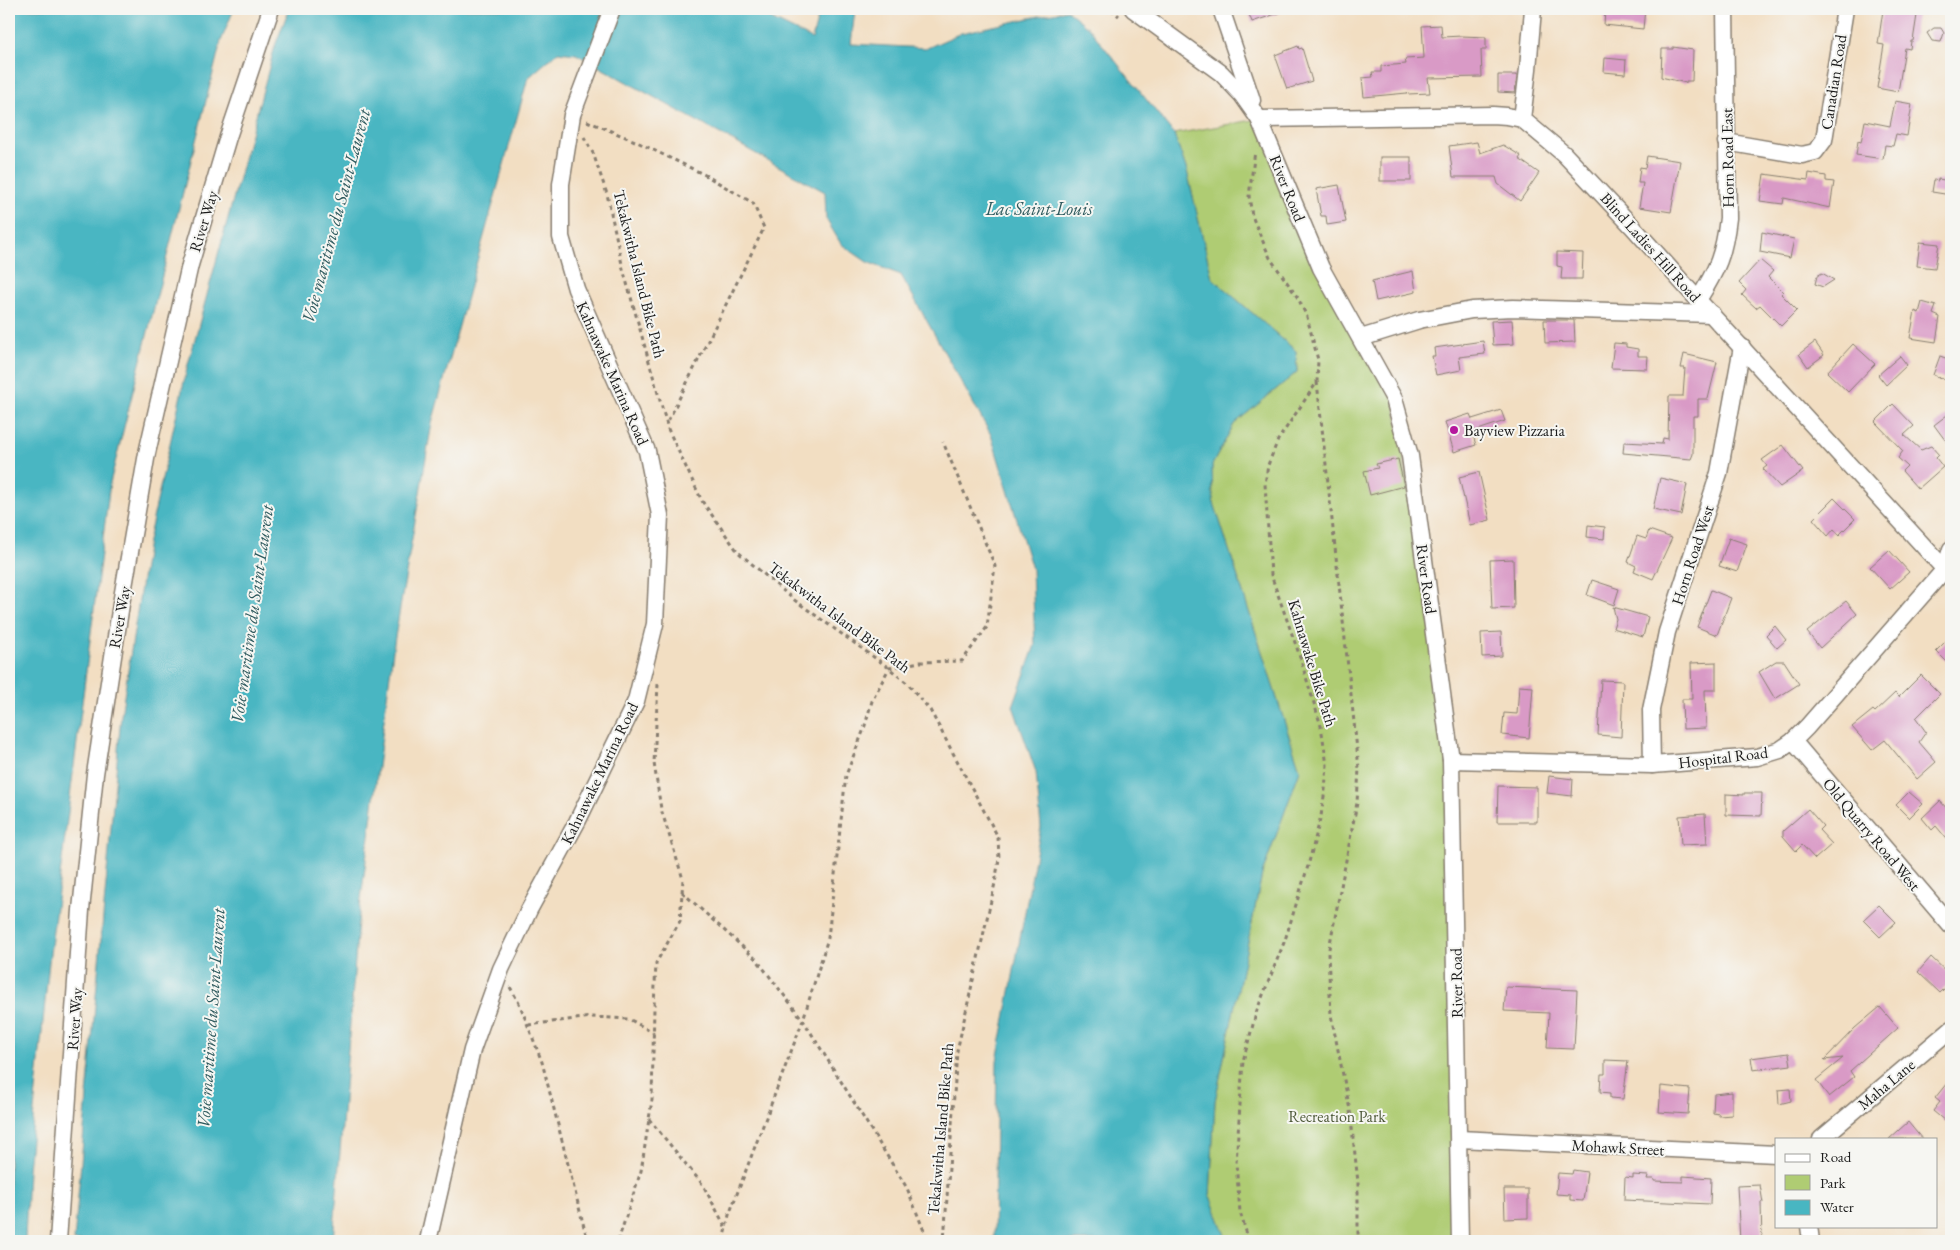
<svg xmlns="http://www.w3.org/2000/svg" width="1960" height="1250" viewBox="0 0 1960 1250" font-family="'EB Garamond',serif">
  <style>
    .green { fill: #afcc73; stroke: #667448 }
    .water { fill: #48b6c2; stroke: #32696f }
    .building { fill: #d99ac6 }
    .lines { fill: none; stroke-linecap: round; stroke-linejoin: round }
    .minor-casing { stroke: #877d6f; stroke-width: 19 }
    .path { stroke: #877d6f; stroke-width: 3; stroke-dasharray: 4 4; stroke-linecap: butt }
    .minor { stroke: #fff; stroke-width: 16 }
    .poi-dot { fill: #b5179e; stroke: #f6f6f2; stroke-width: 2 }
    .labels { text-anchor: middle; stroke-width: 4; stroke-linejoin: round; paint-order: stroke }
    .street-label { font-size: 16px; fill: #1c1c1c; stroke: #f6f6f2 }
    .poi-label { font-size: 16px; fill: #1c1c1c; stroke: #f6f6f2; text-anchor: start }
    .park-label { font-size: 16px; fill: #4f5a3a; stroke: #f6f6f2 }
    .water-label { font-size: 18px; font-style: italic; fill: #2e5a5e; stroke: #f6f6f2 }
  </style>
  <rect width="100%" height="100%" fill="#f6f6f2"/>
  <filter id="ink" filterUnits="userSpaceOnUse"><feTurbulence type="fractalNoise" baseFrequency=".02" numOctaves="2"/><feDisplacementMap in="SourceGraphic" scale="10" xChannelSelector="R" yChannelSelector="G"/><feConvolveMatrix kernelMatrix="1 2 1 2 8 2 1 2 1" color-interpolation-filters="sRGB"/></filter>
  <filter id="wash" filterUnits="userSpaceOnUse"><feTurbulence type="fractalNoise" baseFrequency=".0096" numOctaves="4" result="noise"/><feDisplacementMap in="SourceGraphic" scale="20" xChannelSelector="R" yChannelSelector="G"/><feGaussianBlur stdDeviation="1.12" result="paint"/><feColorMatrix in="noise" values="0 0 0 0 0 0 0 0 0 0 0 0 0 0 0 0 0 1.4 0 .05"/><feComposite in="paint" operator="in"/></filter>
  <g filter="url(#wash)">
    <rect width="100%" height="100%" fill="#f2dec2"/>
    <!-- green -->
    <path class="green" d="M1259 119 1321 268 1394 399 1451 760 1460 1241H1227L1210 1196 1215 1101 1262 874 1300 770 1213 500 1212 465 1234 424 1297 372 1296 351 1212 278 1187 171 1174 134Z"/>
    <!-- water -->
    <g class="water">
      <path d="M9 9H234L221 41 110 483 49 962 28 1170 25 1241H9Z"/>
      <path d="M289 9H751L812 39 819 13 855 10 851 44 927 48 961 33 1067 10 1089 28 1174 134 1187 171 1212 278 1296 351 1297 372 1234 424 1212 465 1213 500 1300 770 1262 874 1215 1101 1210 1196 1227 1241H994L997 1061 1041 827 1036 772 1013 706 1035 645 1032 569 991 435 901 275 867 262 841 244 826 219 825 192 576 54 558 52 528 78 432 423 394 643 358 922 333 1241H74L121 716 148 541 187 368 275 46Z"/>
    </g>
    <g id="blocks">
      <!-- building -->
      <g class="building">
        <path d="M1247 9H1284L1285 11 1252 22Z"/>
        <path d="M1614 9H1645L1643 29 1604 25 1605 11 1614 12Z"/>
        <path d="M1883 10 1917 15 1913 41H1911L1910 49 1905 48 1898 92 1877 88 1884 45 1878 44Z"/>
        <path d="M1441 25 1442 37 1462 36 1486 37V50H1481L1482 77 1428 78 1430 93 1408 94 1407 93 1364 97 1362 78 1373 77 1372 72H1381V66L1406 64 1405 59 1424 58 1422 26Z"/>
        <path d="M1934 28H1941L1944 33 1941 42 1932 41 1927 33Z"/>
        <path d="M1298 46 1299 49 1302 48 1312 81 1287 89 1275 55Z"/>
        <path d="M1673 47 1693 50 1692 81H1686V83L1661 77 1662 49H1673Z"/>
        <path d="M1605 58 1626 60 1625 74 1604 72Z"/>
        <path d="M1498 75H1517L1515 93 1498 92Z"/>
        <path d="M1895 101 1912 104 1907 136 1896 134 1893 146 1885 145 1883 159 1856 155 1858 141 1861 142 1865 121 1890 126Z"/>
        <path d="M1477 142 1480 153 1503 145 1521 156 1519 159 1539 173 1520 201 1498 184 1496 177H1453L1449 146Z"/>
        <path d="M1647 156 1680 161 1671 212 1639 207 1643 183H1638L1640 167 1645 168Z"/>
        <rect x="1380" y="157" width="31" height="24"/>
        <path d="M1809 173 1826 176V181L1834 182 1830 208 1784 198 1783 204 1760 201 1764 174 1808 180Z"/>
        <path d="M1938 179 1951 181V195L1932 192 1934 180 1938 181Z"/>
        <path d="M1339 185 1346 222 1327 225 1326 216H1321L1316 189Z"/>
        <path d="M1762 232 1794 239 1790 258 1760 252Z"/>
        <path d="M1920 242 1939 244 1935 268 1917 266Z"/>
        <path d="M1557 252 1583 253 1582 279H1561L1562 267 1557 266Z"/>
        <path d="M1760 260 1773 271 1768 277 1783 292 1781 294 1797 310 1781 326 1760 305 1756 308 1742 295 1746 290 1739 283Z"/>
        <path d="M1413 271 1416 292 1376 301 1372 281Z"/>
        <path d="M1822 273 1834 280 1823 287 1815 284 1817 276Z"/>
        <path d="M1922 302 1936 306 1933 314 1940 317 1936 342 1910 338 1915 311 1919 313Z"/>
        <path d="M1512 320 1514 344 1493 345 1491 321Z"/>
        <path d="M1544 320H1574L1575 342 1545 343Z"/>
        <path d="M1483 341 1485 354 1459 357 1461 370 1436 375 1432 356H1435L1434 348Z"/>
        <path d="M1815 342 1824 355 1808 367 1799 354Z"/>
        <path d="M1614 343 1626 344V347L1638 349V356H1648L1647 369 1611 368Z"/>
        <path d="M1853 344 1875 364 1848 392 1827 372Z"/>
        <path d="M1684 354 1717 362 1708 399H1698V416H1693V454L1691 459 1623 453 1624 442 1662 444 1663 438 1668 439 1669 396H1683L1685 368H1681Z"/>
        <path d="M1900 356 1907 365 1886 385 1878 375Z"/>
        <path d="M1940 356 1951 360V382L1933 375Z"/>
        <path d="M1893 404 1914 426 1904 435 1921 450 1931 446 1939 455 1936 458 1943 467 1918 489 1902 471 1907 466 1898 458 1903 451 1875 422Z"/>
        <path d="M1501 410 1505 421 1472 432 1476 445 1454 452 1445 422 1470 414 1472 419Z"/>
        <path d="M1951 412V448L1934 425Z"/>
        <path d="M1783 445 1803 471 1780 487 1763 469 1767 466 1762 460Z"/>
        <path d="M1398 459 1404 486 1370 495 1364 471 1378 468 1376 464Z"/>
        <path d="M1479 472 1490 520 1470 525 1459 477Z"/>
        <path d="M1660 478 1687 484 1681 515 1653 509Z"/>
        <path d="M1834 498 1855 519 1839 535 1834 529 1828 536 1813 519Z"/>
        <path d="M1588 525 1605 527 1604 539 1587 537Z"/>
        <path d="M1649 530 1672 538 1653 579 1634 571 1636 566 1628 562 1637 536 1646 539Z"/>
        <path d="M1729 538 1747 544 1737 572 1719 566Z"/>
        <path d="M1889 550 1909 572 1890 589 1870 567Z"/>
        <path d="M1513 559 1514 608 1492 609 1490 560Z"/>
        <path d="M1592 580 1619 589 1614 605 1587 595Z"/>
        <path d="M1711 590 1731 598 1717 635 1697 627Z"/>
        <path d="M1846 601 1857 614 1820 648 1807 632Z"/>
        <path d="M1613 607 1648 617 1643 637 1613 628 1616 619Z"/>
        <path d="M1775 626 1786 640 1777 648 1766 635Z"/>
        <path d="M1501 632 1502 656 1482 657 1481 633Z"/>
        <path d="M1951 636V666L1936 651Z"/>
        <path d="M1776 661H1784L1799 684 1775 699 1759 672Z"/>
        <path d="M1716 662V690H1705L1706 728 1683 729 1682 699H1692L1691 663Z"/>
        <path d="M1921 675 1940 694 1916 718 1926 732 1919 742 1936 762 1917 779 1885 740 1872 750 1852 727 1873 710 1875 712 1895 693 1899 697Z"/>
        <path d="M1601 680 1623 681 1621 737 1598 735Z"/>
        <path d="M1519 686 1533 687 1529 738 1502 735 1504 713 1517 714Z"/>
        <path d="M1549 776 1573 779 1572 796 1547 793Z"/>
        <path d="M1498 786 1537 787V822H1497Z"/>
        <path d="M1909 792 1923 804 1909 818 1896 805Z"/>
        <path d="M1744 793H1762L1761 816 1726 815V794L1744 795Z"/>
        <path d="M1940 801 1951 813V844L1936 826 1932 830 1922 818Z"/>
        <path d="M1808 809 1823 826 1819 830 1832 844 1815 859 1802 845 1796 851 1783 836V831Z"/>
        <path d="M1705 814 1707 844 1681 845 1679 816Z"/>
        <path d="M1879 905 1896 922 1880 937 1863 920Z"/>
        <path d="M1931 957 1951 976V982L1940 993 1918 972Z"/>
        <path d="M1506 987 1577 990 1574 1049 1547 1048 1549 1013 1504 1011Z"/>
        <path d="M1880 1007 1898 1028 1850 1071 1854 1077 1829 1097 1816 1080 1843 1058 1824 1060 1855 1028Z"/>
        <path d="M1789 1053 1791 1065 1753 1070 1751 1058Z"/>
        <path d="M1605 1060 1628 1061 1623 1099 1610 1098V1093L1600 1092 1601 1074H1605Z"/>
        <path d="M1951 1078V1126L1933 1111 1940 1102 1935 1098Z"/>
        <path d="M1661 1086 1690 1089 1688 1114 1659 1112Z"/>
        <path d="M1790 1089 1791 1101 1779 1104 1778 1090Z"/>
        <path d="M1732 1092V1115L1719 1116V1114L1713 1113 1714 1094Z"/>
        <path d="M1908 1122 1922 1139H1889Z"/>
        <path d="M1573 1170 1587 1172 1583 1201 1570 1200V1195L1556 1194 1558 1173 1572 1174Z"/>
        <path d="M1633 1175 1648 1176 1647 1179H1654V1181L1683 1182V1176L1711 1178 1710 1204 1624 1200 1625 1177 1633 1178Z"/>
        <path d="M1760 1185 1763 1203H1761L1762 1241H1740L1737 1186Z"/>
        <path d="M1504 1189H1528V1218L1505 1219Z"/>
      </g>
    </g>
  </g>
  <g filter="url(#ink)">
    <use href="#blocks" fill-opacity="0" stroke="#877d6f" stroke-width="1"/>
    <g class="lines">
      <!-- minor casing -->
      <g class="minor-casing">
        <g id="minor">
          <path d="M1133 9 1221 73 1242 95 1259 119 1321 268 1394 399 1410 456 1451 760 1460 1241"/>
          <path d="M1221 9 1252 100"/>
          <path d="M1259 119 1493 115 1507 116 1522 119 1564 154 1632 226 1698 300 1951 576"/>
          <path d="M1522 119 1528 69 1533 9"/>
          <path d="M1726 142 1802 155 1815 152 1824 140 1845 9"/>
          <path d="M1698 300C1717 270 1724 254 1728 218L1725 9"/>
          <path d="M1361 338 1419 320 1472 310 1513 308 1712 314"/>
          <path d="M1793 741 1951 926"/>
          <path d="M1451 760 1652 765 1757 757 1780 750 1793 741 1807 727 1945 569 1951 549"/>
          <path d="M1652 765 1651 710 1667 632 1719 473 1742 347"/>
          <path d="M1459 1139 1776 1154"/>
          <path d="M1821 1139 1951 1029"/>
          <path d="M1809 1226 1811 1241"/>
          <path d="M58 1241 81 910 95 774 121 604 147 453 190 265 228 137 271 9"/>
          <path d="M428 1241 472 1050 501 969 529 910 577 822 636 701 655 624 660 515 647 451 576 289 561 237V184L572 115 612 9"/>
        </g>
      </g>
      <!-- path -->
      <g class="path">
        <path d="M1111 9 1119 16"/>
        <path d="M587 121 635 141 705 175 753 203 764 228 667 423"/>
        <path d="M584 137 593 153 607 194 623 269 668 429 702 501 738 552 793 599 889 668 908 684 930 710 998 837 999 859 995 883 957 1051 944 1241"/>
        <path d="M1317 382 1359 768 1357 803 1328 954 1331 1015 1350 1110 1358 1182V1241"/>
        <path d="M682 892 757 960 803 1020 907 1188 928 1241"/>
        <path d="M510 987 520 1005 542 1062 585 1231 589 1241"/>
        <path d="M528 1025 592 1017 629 1019 654 1033"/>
        <path d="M649 1119 703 1185 726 1228"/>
        <path d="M618 1241 641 1171 652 1100 654 1007 656 963 680 921 683 879 661 809 654 763 658 684"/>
        <path d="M723 1241 729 1215 803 1020 828 938 846 775 864 729 872 701 889 668 920 662 962 661 987 627 995 566 943 442"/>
        <path d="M1249 1241 1240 1212 1236 1163 1243 1061 1257 1010 1285 940 1308 866 1321 816 1325 790 1327 765 1321 726 1298 651 1271 575 1265 484 1268 465 1278 440 1317 382 1318 360 1307 317 1298 298 1270 258 1252 216 1249 196 1255 151"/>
      </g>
      <!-- minor -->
      <use href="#minor" class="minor"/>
    </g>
  </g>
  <!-- markers -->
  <circle class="poi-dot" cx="1454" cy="430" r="5"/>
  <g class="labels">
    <!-- street labels -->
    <g class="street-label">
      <text transform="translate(1833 82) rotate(-81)" y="6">Canadian Road</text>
      <text transform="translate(1727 158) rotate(-91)" y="6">Horn Road East</text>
      <text transform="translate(1288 188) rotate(68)" y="6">River Road</text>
      <text transform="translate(203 221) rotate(-73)" y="6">River Way</text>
      <text transform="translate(1651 247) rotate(48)" y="6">Blind Ladies Hill Road</text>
      <text transform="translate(640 274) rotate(76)" y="6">Tekakwitha Island Bike Path</text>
      <text transform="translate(613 373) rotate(66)" y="6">Kahnawake Marina Road</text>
      <text transform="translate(1692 555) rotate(-72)" y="6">Horn Road West</text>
      <text transform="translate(1427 579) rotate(82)" y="6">River Road</text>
      <text transform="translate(119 617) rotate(-80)" y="6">River Way</text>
      <text transform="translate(840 617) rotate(37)" y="6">Tekakwitha Island Bike Path</text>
      <text transform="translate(1313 663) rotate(73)" y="6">Kahnawake Bike Path</text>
      <text transform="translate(1723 757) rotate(-7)" y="6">Hospital Road</text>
      <text transform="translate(599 773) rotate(-64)" y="6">Kahnawake Marina Road</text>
      <text transform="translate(1872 834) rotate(50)" y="6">Old Quarry Road West</text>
      <text transform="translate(1456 983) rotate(-91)" y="6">River Road</text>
      <text transform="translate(74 1019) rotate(-86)" y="6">River Way</text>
      <text transform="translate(1886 1084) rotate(-40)" y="6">Maha Lane</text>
      <text transform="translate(940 1129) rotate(-85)" y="6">Tekakwitha Island Bike Path</text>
      <text transform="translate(1618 1147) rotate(3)" y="6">Mohawk Street</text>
    </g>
    <!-- poi labels -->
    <g class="poi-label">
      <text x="1464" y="436">Bayview Pizzaria</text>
    </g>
    <!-- park labels -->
    <g class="park-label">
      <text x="1337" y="1122">Recreation Park</text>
    </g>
    <!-- water labels -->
    <g class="water-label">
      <text x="1039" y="215">Lac Saint-Louis</text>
      <text transform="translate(336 216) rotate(-75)" y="6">Voie maritime du Saint-Laurent</text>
      <text transform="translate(252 614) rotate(-82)" y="6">Voie maritime du Saint-Laurent</text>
      <text transform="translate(211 1018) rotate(-86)" y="6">Voie maritime du Saint-Laurent</text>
    </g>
  </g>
  <!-- margin -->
  <rect width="1960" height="1250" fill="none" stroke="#f6f6f2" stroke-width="30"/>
  <!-- legend -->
  <rect x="1775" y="1138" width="162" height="90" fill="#f6f6f2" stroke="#9f9f9c"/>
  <rect x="1785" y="1154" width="25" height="8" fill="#ffffff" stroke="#9f9f9c"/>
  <text x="1820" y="1162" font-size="15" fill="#1c1c1c">Road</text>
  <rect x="1785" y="1175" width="25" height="15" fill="#afcc73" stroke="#9f9f9c"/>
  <text x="1820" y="1188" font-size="15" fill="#1c1c1c">Park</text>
  <rect x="1785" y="1200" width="25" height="15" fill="#48b6c2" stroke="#9f9f9c"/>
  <text x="1820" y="1212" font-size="15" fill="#1c1c1c">Water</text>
</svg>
